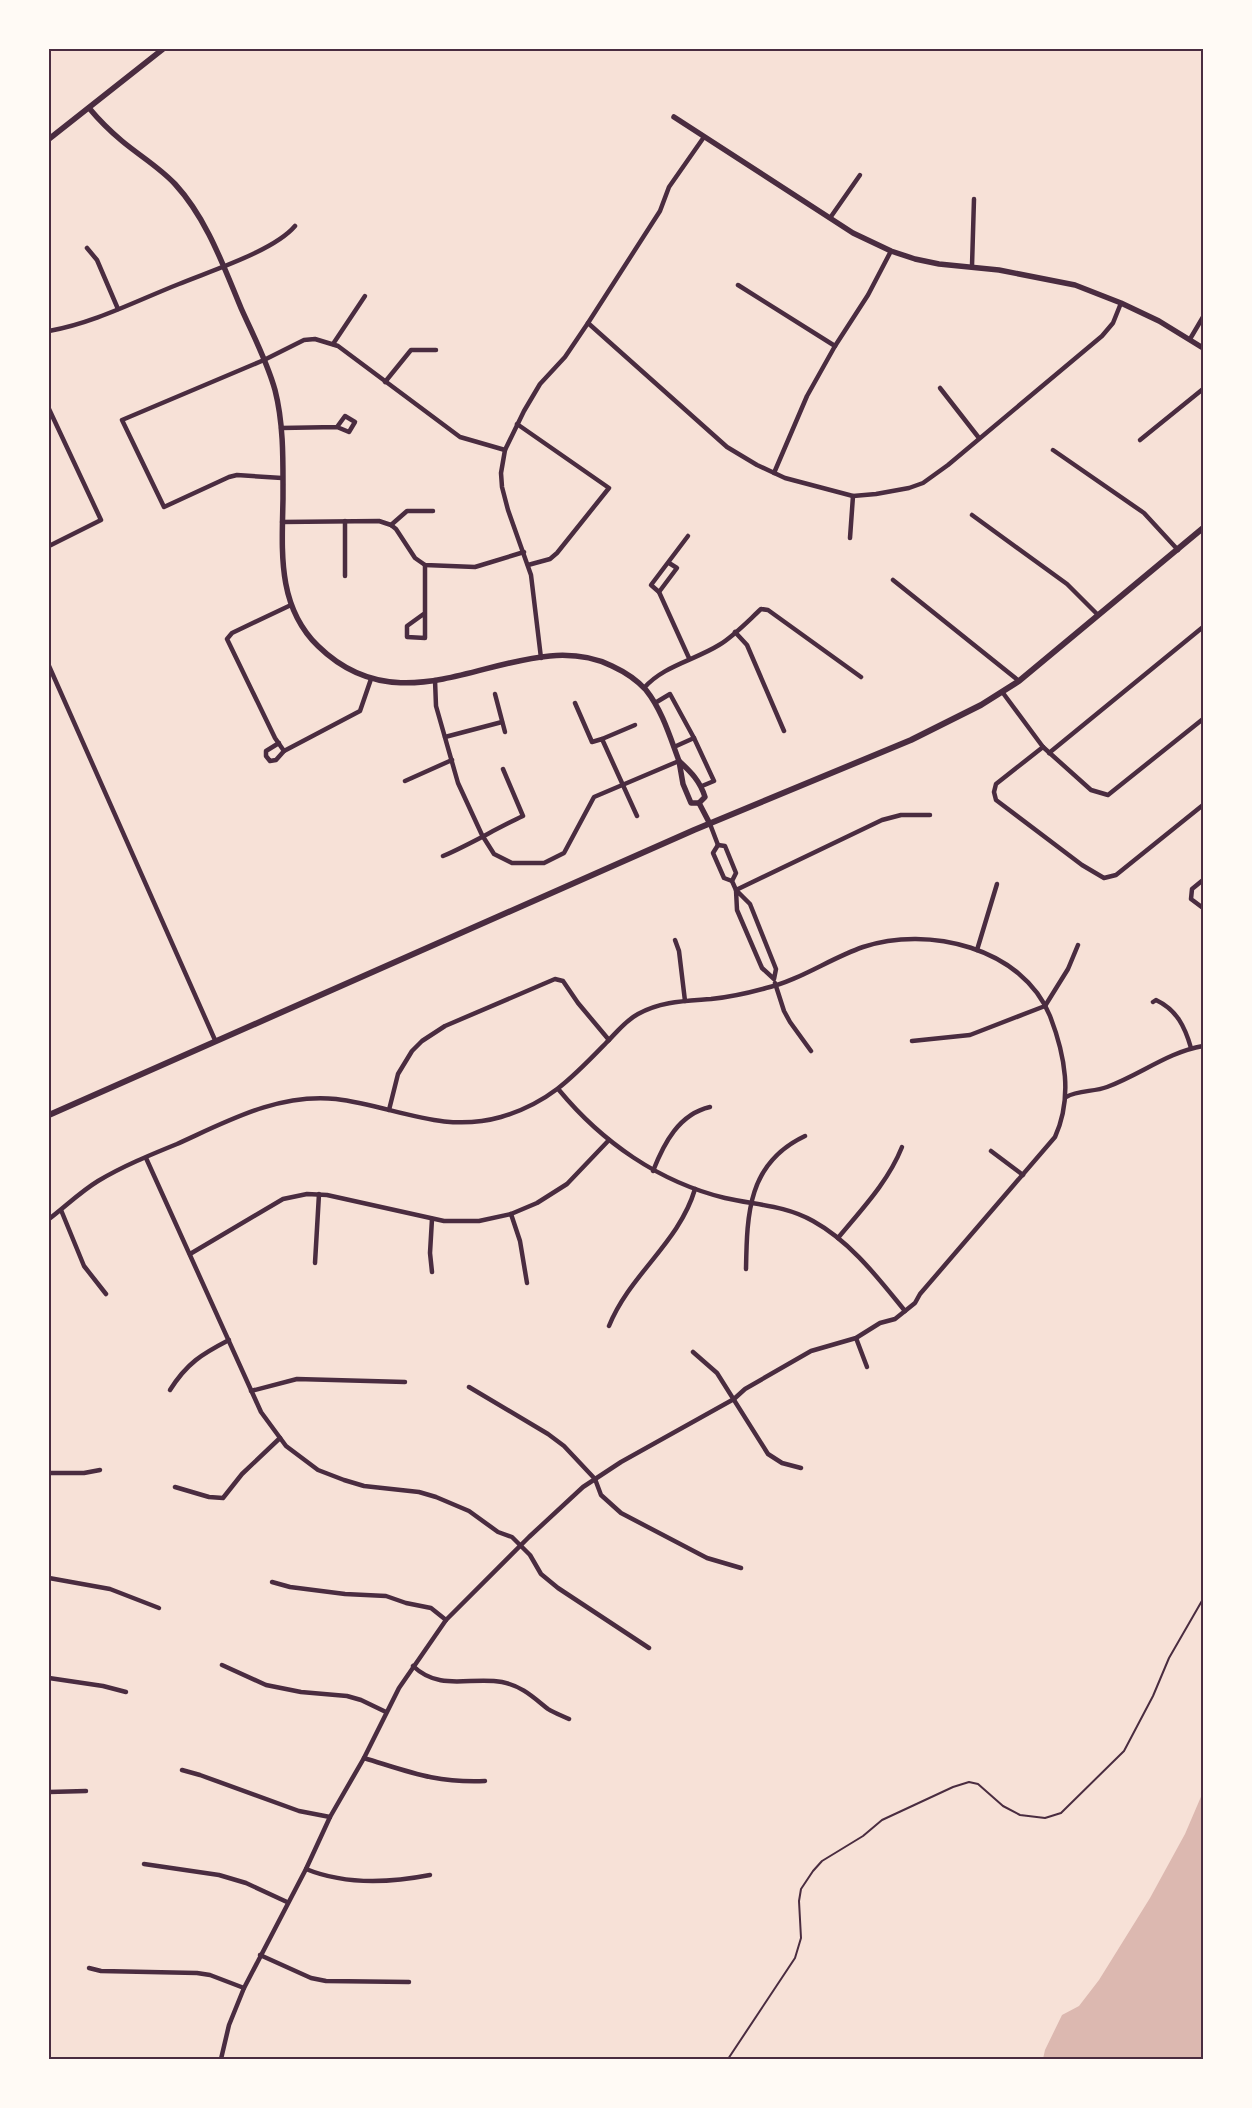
<svg xmlns="http://www.w3.org/2000/svg" width="1252" height="2108" viewBox="0 0 1252 2108" font-family="'Titillium Web',sans-serif">
  <style>
    .water { fill: #dcb8b0 }
    .lines { fill: none; stroke-linecap: round; stroke-linejoin: round }
    .path { stroke: #4a2c40; stroke-width: 2 }
    .minor { stroke: #4a2c40; stroke-width: 4.5 }
    .tertiary { stroke: #4a2c40; stroke-width: 5.5 }
    .secondary { stroke: #4a2c40; stroke-width: 6 }
    .neatline { fill: none; stroke: #4a2c40; stroke-width: 2 }
  </style>
  <rect width="100%" height="100%" fill="#f7e1d7"/>
  <!-- water -->
  <path class="water" d="M1203 1792V2059H1043L1045 2050 1062 2015 1079 2006 1099 1980 1150 1898 1185 1834Z"/>
  <g class="lines">
    <!-- path -->
    <path class="path" d="M728 2059 795 1958 801 1938 799 1901 801 1889 813 1871 822 1861 863 1836 882 1820 953 1787 969 1782 978 1784 1003 1806 1020 1815 1045 1818 1061 1813 1124 1751 1153 1696 1169 1658 1203 1599"/>
    <!-- minor -->
    <g class="minor">
      <path d="M830 218 860 175"/>
      <path d="M87 248 97 260 118 309"/>
      <path d="M972 266 974 199"/>
      <path d="M738 285 835 346"/>
      <path d="M588 323 727 447 757 465 785 478 853 496 876 494 909 488 923 483 948 465 1102 336 1113 323 1121 303"/>
      <path d="M49 331C94 323 136 301 179 284 210 271 274 251 295 226"/>
      <path d="M1190 339 1203 317"/>
      <path d="M333 344 365 296"/>
      <path d="M385 382 411 350H436"/>
      <path d="M940 388 979 438"/>
      <path d="M49 409 101 520 49 546"/>
      <path d="M517 424 609 488 557 553 550 559 528 565"/>
      <path d="M281 428 337 427 349 432 355 422 345 416 337 427"/>
      <path d="M1140 440 1203 389"/>
      <path d="M1053 450 1144 513 1178 550"/>
      <path d="M774 473 807 396 835 346 868 295 891 251"/>
      <path d="M282 478 237 475 229 477 164 507 122 420 264 360 304 340 315 339 338 346 460 437 505 450"/>
      <path d="M972 515 1067 584 1097 614"/>
      <path d="M282 522 379 521 391 525 396 529 415 558 425 565 475 567 524 552"/>
      <path d="M391 525 407 511H433"/>
      <path d="M688 536 651 585 659 592 689 658"/>
      <path d="M850 538 853 496"/>
      <path d="M425 565V638L407 637V626L425 613"/>
      <path d="M345 576V521"/>
      <path d="M893 580 1019 681"/>
      <path d="M659 592 677 568 669 563"/>
      <path d="M291 605 232 633 227 639 275 738 284 751 360 711 371 679"/>
      <path d="M735 632 747 645 784 731"/>
      <path d="M541 658 531 575 508 510 502 487 501 473 505 450 524 411 540 384 565 357 588 323 660 211 669 187 704 137"/>
      <path d="M49 666 215 1040"/>
      <path d="M435 680 436 706 458 783 482 835 494 854 512 863H544L564 853 594 797 679 761"/>
      <path d="M644 688C663 666 695 660 719 645 734 636 748 621 761 609L768 610 861 677"/>
      <path d="M1003 693 1043 747 1091 790 1108 795 1203 719"/>
      <path d="M495 694 505 732"/>
      <path d="M575 703 592 742 602 739 637 816"/>
      <path d="M655 703 670 694 694 738 714 781 702 786"/>
      <path d="M445 737 502 722"/>
      <path d="M602 739 635 725"/>
      <path d="M279 743 266 751V756L270 761 276 760 284 751"/>
      <path d="M674 747 694 738"/>
      <path d="M1043 747 996 784 994 792 996 800 1082 865 1104 878 1116 875 1203 805"/>
      <path d="M1049 753 1203 627"/>
      <path d="M405 781 452 760"/>
      <path d="M710 824 718 845"/>
      <path d="M718 845 725 846 736 873 732 881 736 890 882 820 901 815H930"/>
      <path d="M718 845 713 853 724 878 732 881"/>
      <path d="M443 856C471 844 495 829 523 816L503 769"/>
      <path d="M1203 880 1192 889 1191 899 1203 908"/>
      <path d="M736 890 750 904 776 969 774 979 762 968 737 910Z"/>
      <path d="M675 940 679 951 685 1001"/>
      <path d="M977 950 997 884"/>
      <path d="M775 983 784 1011 790 1022 811 1051"/>
      <path d="M1153 1002 1156 1000C1177 1010 1185 1027 1191 1048"/>
      <path d="M912 1041 970 1035 1045 1006 1068 969 1078 945"/>
      <path d="M559 1090C602 1142 659 1182 725 1198 755 1205 785 1205 813 1221 851 1242 878 1278 905 1311"/>
      <path d="M1066 1097C1078 1090 1094 1092 1107 1087 1140 1075 1168 1052 1203 1046"/>
      <path d="M389 1110 398 1074 412 1051 422 1041 445 1026 555 979 563 981 578 1003 609 1040"/>
      <path d="M991 1151 1023 1175"/>
      <path d="M146 1158 261 1412 286 1446 318 1470 344 1480 364 1486 419 1492 436 1497 469 1511 498 1532 512 1537 530 1555 541 1574 558 1588 649 1648"/>
      <path d="M653 1171C664 1143 679 1114 710 1107"/>
      <path d="M61 1210 84 1266 106 1294"/>
      <path d="M511 1214 520 1241 527 1283"/>
      <path d="M49 1219C65 1207 80 1192 98 1181 123 1166 150 1155 177 1144 228 1121 278 1093 336 1099 394 1106 441 1134 501 1117 549 1103 573 1077 606 1043 617 1032 625 1021 638 1014 661 1001 686 1001 711 999 729 997 748 993 766 988 798 981 831 958 863 947 928 925 1023 948 1050 1016 1065 1055 1073 1097 1055 1137L920 1294 915 1303 895 1319 880 1323 856 1338 811 1351 745 1389 734 1399 621 1462 583 1487 529 1537 446 1620 399 1688 364 1758 330 1817 306 1869 244 1988 229 2025 221 2059"/>
      <path d="M838 1238C862 1209 888 1182 902 1147"/>
      <path d="M190 1254 283 1199 307 1194 327 1195 444 1221H479L511 1214 537 1203 567 1184 609 1140"/>
      <path d="M315 1263 319 1194"/>
      <path d="M746 1269C747 1213 748 1163 805 1136"/>
      <path d="M432 1272 430 1253 432 1219"/>
      <path d="M609 1326C630 1274 679 1243 695 1189"/>
      <path d="M856 1338 867 1367"/>
      <path d="M693 1352 717 1373 768 1454 782 1463 801 1468"/>
      <path d="M469 1387 548 1434 564 1446 595 1479 601 1495 621 1513 707 1558 741 1568"/>
      <path d="M170 1390C187 1363 202 1354 229 1340"/>
      <path d="M251 1391 297 1379 405 1382"/>
      <path d="M49 1473H84L100 1470"/>
      <path d="M175 1487 209 1497 223 1498 242 1474 280 1438"/>
      <path d="M49 1578 110 1589 159 1608"/>
      <path d="M272 1582 290 1587 345 1594 386 1596 406 1603 431 1608 446 1620"/>
      <path d="M222 1665 266 1685 301 1692 347 1696 361 1700 386 1712"/>
      <path d="M413 1666C440 1692 471 1676 502 1682 522 1686 533 1697 548 1709 554 1713 563 1716 569 1719"/>
      <path d="M49 1678 103 1686 126 1692"/>
      <path d="M364 1758C410 1772 435 1783 485 1781"/>
      <path d="M182 1770 200 1775 299 1811 330 1817"/>
      <path d="M49 1792 86 1791"/>
      <path d="M144 1864 219 1875 246 1883 287 1902"/>
      <path d="M306 1869C345 1885 389 1883 430 1875"/>
      <path d="M260 1955 311 1978 326 1981 409 1982"/>
      <path d="M89 1968 101 1971 197 1973 210 1975 244 1988"/>
    </g>
    <!-- tertiary -->
    <g class="tertiary">
      <path d="M89 108C99 120 110 131 122 141 140 156 159 167 175 184 207 219 223 265 241 308 253 335 267 361 275 390 284 425 283 463 283 499 282 552 277 606 318 646 413 739 519 621 612 666 625 672 637 680 646 690 662 710 670 737 679 761"/>
      <path d="M674 117 853 233 891 251 915 259 939 264 999 270 1075 285 1121 303 1159 321 1203 348"/>
      <path d="M49 139 163 49"/>
      <path d="M679 761C691 772 700 781 705 797L699 803H691L683 784Z"/>
      <path d="M699 803 710 824"/>
    </g>
    <!-- secondary -->
    <path class="secondary" d="M49 1115 694 830 911 740 981 705 1019 681 1203 528"/>
  </g>
  <!-- border -->
  <rect width="1252" height="2108" fill="none" stroke="#fffaf5" stroke-width="100"/>
  <rect x="50" y="50" width="1152" height="2008" class="neatline"/>
</svg>
